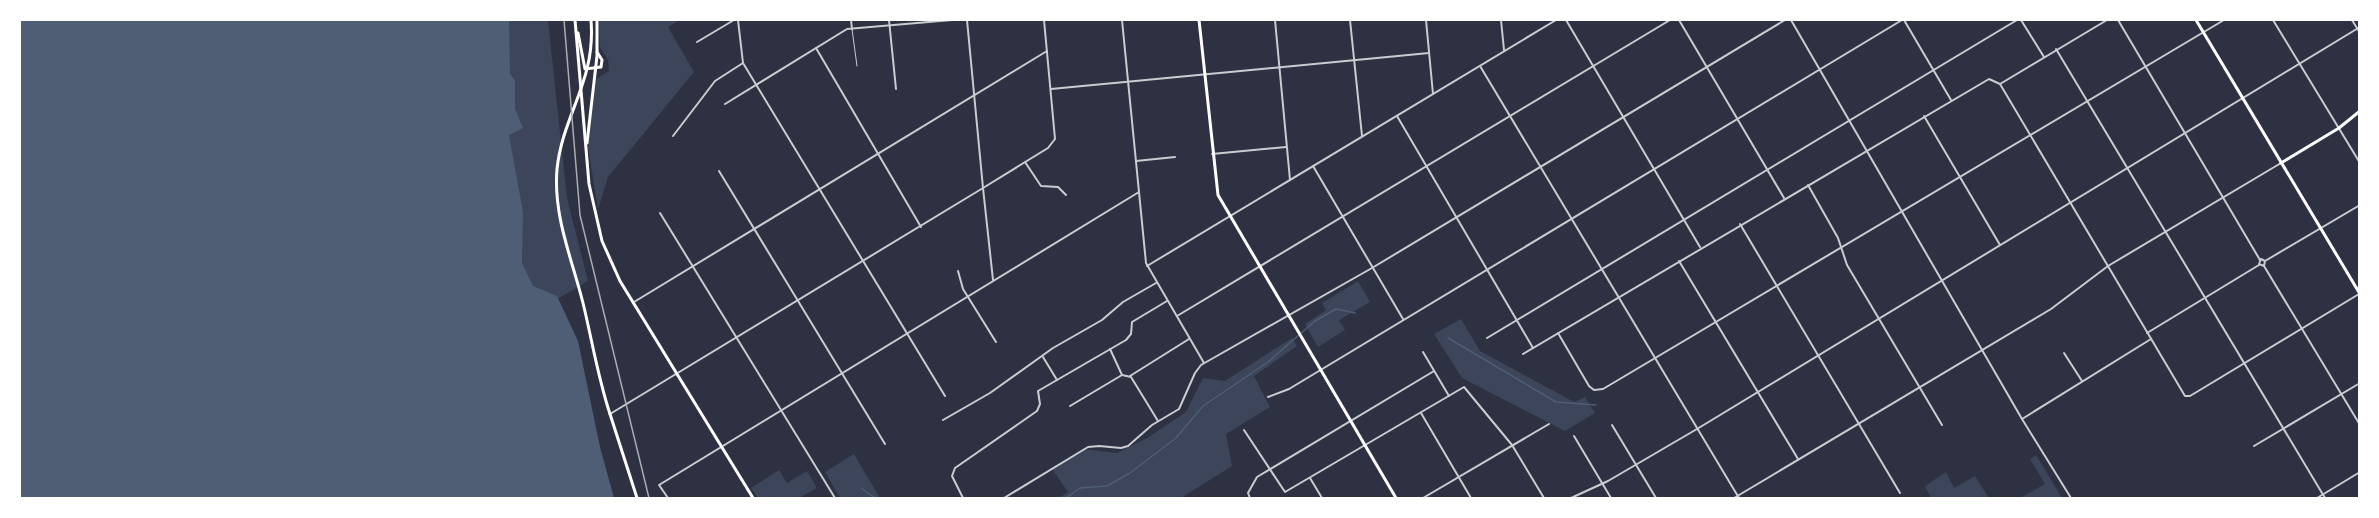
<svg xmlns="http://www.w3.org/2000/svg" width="2379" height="518" viewBox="0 0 2379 518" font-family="Bitter,serif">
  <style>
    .green { fill: #3c4559 }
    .water { fill: #4f5d75 }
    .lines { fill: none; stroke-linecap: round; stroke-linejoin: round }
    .stream { stroke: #4f5d75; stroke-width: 1.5 }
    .service { stroke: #caccd0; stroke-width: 1 }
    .minor { stroke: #caccd0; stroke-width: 2 }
    .tertiary { stroke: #caccd0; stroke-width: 2 }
    .secondary { stroke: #fff; stroke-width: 3 }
    .primary { stroke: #fff; stroke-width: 3 }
    .trunk { stroke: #fff; stroke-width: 3 }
    .rail { stroke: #abadb3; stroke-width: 1.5 }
  </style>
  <rect width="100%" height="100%" fill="#2d3142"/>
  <!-- green -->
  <g class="green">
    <path d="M503 20H548L567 198 588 281 517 323Z"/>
    <path d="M599 20H680L668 27 694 72 608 177 598 210 588 147 596 79 609 71 608 60 600 47Z"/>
    <path d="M1358 281 1370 302 1339 320 1345 330 1318 347 1305 324 1326 310 1322 303Z"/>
    <path d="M1461 319 1480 351 1574 402 1585 397 1595 413 1565 431 1462 378 1434 334Z"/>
    <path d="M1292 338 1297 346 1254 376 1270 407 1226 434 1232 466 1181 498H1059L1068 492 1052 469 1085 449 1117 453 1147 438 1186 412 1203 378 1225 381Z"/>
    <path d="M854 454 880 498H840L825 472Z"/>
    <path d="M2036 455 2062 498H2020L2045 484 2030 459Z"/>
    <path d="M779 470 787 483 807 471 817 488 799 498H758L751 488Z"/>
    <path d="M1946 472 1954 488 1975 476 1989 498H1931L1925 486Z"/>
  </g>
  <!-- water -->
  <path class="water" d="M20 20H509L510 74 515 80V109L523 128 509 135 523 212 522 263 533 286 557 296 578 341 600 447 614 498H20Z"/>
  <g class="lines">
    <!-- stream -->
    <g class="stream">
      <path d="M1448 338 1556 402 1596 405"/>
      <path d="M861 488 875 498"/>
      <path d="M1066 498 1080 488 1107 486 1130 473 1176 438 1203 406 1268 362 1315 321 1336 309 1355 313"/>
    </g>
    <!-- service -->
    <path class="service" d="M852 29 857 66"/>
    <!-- minor -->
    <g class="minor">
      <path d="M738 20 743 63 945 396"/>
      <path d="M851 20 852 29"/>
      <path d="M889 20 896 89"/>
      <path d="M1122 20 1146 263 1204 363"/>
      <path d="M1275 20 1290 180"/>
      <path d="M1350 20 1362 136"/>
      <path d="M1426 20 1433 94"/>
      <path d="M1501 20 1504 50"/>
      <path d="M1566 20 1700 247"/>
      <path d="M1679 20 1784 198"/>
      <path d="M1791 20 2022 419 2071 498"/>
      <path d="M1904 20 1951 100"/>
      <path d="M2021 20 2044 57"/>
      <path d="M2118 20 2260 260"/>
      <path d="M2273 20 2360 163"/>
      <path d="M2352 20 2360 33"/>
      <path d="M697 42 734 20"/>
      <path d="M816 48 921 227"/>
      <path d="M2056 49 2325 498"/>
      <path d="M1480 66 1739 498"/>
      <path d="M2000 84 2107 20"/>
      <path d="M1051 89 1429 53"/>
      <path d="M725 104 847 29 952 20"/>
      <path d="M1397 116 1533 348"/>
      <path d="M1924 116 2000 245"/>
      <path d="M673 136 715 81 743 63"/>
      <path d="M1212 154 1286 147"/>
      <path d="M1136 161 1175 157"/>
      <path d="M1025 162 1041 186 1058 187 1066 195"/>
      <path d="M1313 166 1403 319"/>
      <path d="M719 171 885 444"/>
      <path d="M1808 185 1838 238 1847 265 1942 425"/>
      <path d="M660 213 835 498"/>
      <path d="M1740 224 1900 493"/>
      <path d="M1679 261 1798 459"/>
      <path d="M2265 261 2261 259 2259 264 2264 266 2265 261 2360 205"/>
      <path d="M1147 266 1556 20"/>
      <path d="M2264 266 2360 425"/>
      <path d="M958 271 963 289 996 342"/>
      <path d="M993 280 983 188 1048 148 1055 139 1044 20"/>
      <path d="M634 302 1047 51"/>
      <path d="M1177 316 1670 20"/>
      <path d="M1558 333 1589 386 1594 390 1603 389 2224 20"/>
      <path d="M2147 333 2259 265"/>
      <path d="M1487 338 2017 20"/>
      <path d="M1110 349 1122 375 1131 377 1158 421"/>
      <path d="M1423 352 1449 396"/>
      <path d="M2064 353 2082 381"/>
      <path d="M1523 354 1989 79 2000 84 2185 396H2190L2359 294"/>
      <path d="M1043 357 1057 380"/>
      <path d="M1130 376 1189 339"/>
      <path d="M1268 397 1289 389 1902 20"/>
      <path d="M1070 406 1122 375"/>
      <path d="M1421 413 1471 498"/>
      <path d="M2022 419 2151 339"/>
      <path d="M943 420 990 393 1053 348 1102 320 1123 302 1156 283"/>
      <path d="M1612 425 1656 498"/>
      <path d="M1244 430 1285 492 1464 387 1512 445 1544 498"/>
      <path d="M1574 436 1611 498"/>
      <path d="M2254 446 2360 383"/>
      <path d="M1310 478 1322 498"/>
      <path d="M668 498 659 485 1139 192"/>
      <path d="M963 498 952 476 955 468 1037 411 1040 404 1038 391 1126 340 1131 334 1132 322 1167 301"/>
      <path d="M1004 498 1088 447 1099 446 1121 448 1128 446 1152 425 1179 409 1195 373 1201 365 1372 268 1785 20"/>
      <path d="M1250 498 1248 493 1257 477 1434 371"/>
      <path d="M1423 498 1549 424"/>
      <path d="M1571 498 1608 481 1697 429 2360 27"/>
    </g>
    <!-- tertiary -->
    <g class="tertiary">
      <path d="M610 414 983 188 967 20"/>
      <path d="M1734 498 2051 309 2108 266 2281 163"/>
      <path d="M2317 498 2360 472"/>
    </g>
    <!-- secondary -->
    <g class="secondary">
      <path d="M575 20 589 184 602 241 620 281 753 498"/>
      <path d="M1199 20 1218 195 1396 498"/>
      <path d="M578 33 585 69 601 67 602 60 597 52"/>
      <path d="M587 143 597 56V20"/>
      <path d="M2281 163 2339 128 2360 111"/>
    </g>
    <!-- primary -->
    <g class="primary">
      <path d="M2196 20 2360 294"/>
      <path d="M610 414 637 498"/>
    </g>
    <!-- trunk -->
    <path class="trunk" d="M591 20C596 82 563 113 557 169 553 216 572 259 583 303 592 340 598 378 610 414"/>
    <!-- rail -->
    <path class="rail" d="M564 20 580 215 649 498"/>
  </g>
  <!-- border -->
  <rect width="2379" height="518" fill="none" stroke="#ffffff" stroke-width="42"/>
</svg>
